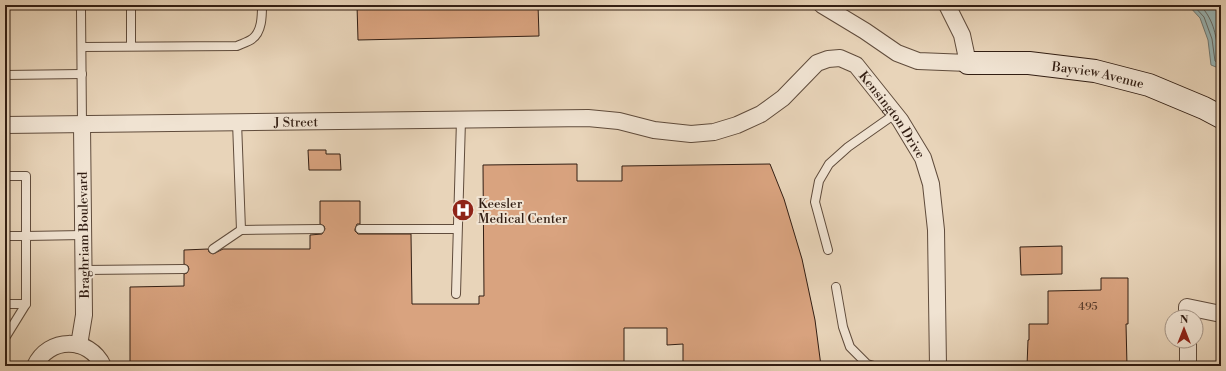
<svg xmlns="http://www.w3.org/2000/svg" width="1226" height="371" viewBox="0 0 1226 371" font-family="'Libre Bodoni',serif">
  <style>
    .water { fill: #99b7b8; stroke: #707a76 }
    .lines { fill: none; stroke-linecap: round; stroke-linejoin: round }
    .shore { stroke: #666a66; stroke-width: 1 }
    .building { fill: #d9a37f; stroke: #321e13 }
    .lane-casing { stroke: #604c3c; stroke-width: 10 }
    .street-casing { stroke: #604c3c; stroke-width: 18 }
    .secondary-casing { stroke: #321e13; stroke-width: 24 }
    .lane { stroke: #f0e3d2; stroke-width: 8 }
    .street { stroke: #f0e3d2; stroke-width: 16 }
    .secondary { stroke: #f0e3d2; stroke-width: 22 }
    .labels { text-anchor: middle; stroke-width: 4; stroke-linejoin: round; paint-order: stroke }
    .number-label { font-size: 11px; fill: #5c3f2e }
    .street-label { font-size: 13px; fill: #321e13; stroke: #f0e3d2 }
    .poi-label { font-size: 13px; fill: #321e13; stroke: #f0e3d2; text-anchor: start }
  </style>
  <rect width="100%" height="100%" fill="#e8d4b9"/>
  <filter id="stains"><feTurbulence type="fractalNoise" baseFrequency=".005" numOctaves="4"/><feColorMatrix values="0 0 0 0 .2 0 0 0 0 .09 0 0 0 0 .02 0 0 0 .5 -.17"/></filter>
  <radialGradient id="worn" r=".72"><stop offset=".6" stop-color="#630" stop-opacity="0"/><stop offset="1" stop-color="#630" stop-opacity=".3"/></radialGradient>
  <!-- water -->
  <path class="water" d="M1188 5H1221V69L1211 65 1208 40 1200 18Z"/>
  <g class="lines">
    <!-- shore -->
    <g class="shore">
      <path d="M1193 5 1204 17 1212 39 1215 61 1221 64"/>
      <path d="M1200 5C1215 21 1216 37 1219 57L1221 59"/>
    </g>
  </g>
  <!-- building -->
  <g class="building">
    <path d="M357 5H538L539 36 358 40Z"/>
    <path d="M308 150H326V154H340L341 170H309Z"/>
    <path d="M577 164V181H622V166L770 164 784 199 802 259 815 320 821 366H683V344L667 345V328H624V366H130V287L184 286V274L187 273 189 269 188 266 184 264V250L208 249 209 252 213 254 223 249H310V235L322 234 325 229 324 226 320 224V201H360V224H357L355 229V231L358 234H411L412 304H479V296H484L483 165Z"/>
    <path d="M1062 246V274L1021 275 1020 247Z"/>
    <path d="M1101 278H1128V324H1126L1127 366H1027L1028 340H1029V324H1048V291L1101 290Z"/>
  </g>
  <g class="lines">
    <!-- lane casing -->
    <g class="lane-casing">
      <g id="lane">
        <path d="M79 5 81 10 82 125"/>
        <path d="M131 5V46"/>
        <path d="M82 47 237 46C241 44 248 42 252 39 262 32 262 16 262 5"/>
        <path d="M5 75 82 74"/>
        <path d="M5 176H26V236H5"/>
        <path d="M360 229H457"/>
        <path d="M241 230 320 229"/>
        <path d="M213 249 241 230 237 122"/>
        <path d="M828 250 815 202 819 181 829 164 848 147 895 114"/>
        <path d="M84 270 184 269"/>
        <path d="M836 287 843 327 850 347 867 364 874 366"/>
        <path d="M456 294 461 120"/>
        <path d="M5 304H26"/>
        <path d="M5 338 26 304V236L83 235"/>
      </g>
    </g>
    <!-- street casing -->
    <g class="street-casing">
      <g id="street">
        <path d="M822 5 865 31 897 53 918 61 968 63 962 35 947 5"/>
        <path id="s1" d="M5 125 588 118 619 121 654 130 691 134 714 132 737 125 761 114 783 98 817 63 828 59 840 58 856 65 900 120 923 158 931 184 936 230 938 366"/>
        <path d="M1187 317V307L1221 314"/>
        <path d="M1188 341V366"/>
        <path d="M79 345 84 315 82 125"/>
        <path d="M35 366C48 337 89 336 103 366"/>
      </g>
    </g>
    <!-- secondary casing -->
    <g class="secondary-casing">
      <g id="secondary">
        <path id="s2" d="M968 63H1029L1095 71 1149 85 1204 108 1221 117"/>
      </g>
    </g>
    <!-- lane -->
    <use href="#lane" class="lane"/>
    <!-- street -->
    <use href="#street" class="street"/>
    <!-- secondary -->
    <use href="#secondary" class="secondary"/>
  </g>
  <!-- icons -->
  <defs>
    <g id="hospital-disc" transform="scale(1.15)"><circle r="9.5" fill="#8f2418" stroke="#f0e3d2"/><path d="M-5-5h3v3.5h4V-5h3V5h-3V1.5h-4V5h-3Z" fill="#fff"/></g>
  </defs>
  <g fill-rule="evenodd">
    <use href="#hospital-disc" x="463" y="210"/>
  </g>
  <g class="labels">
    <!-- number labels -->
    <g class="number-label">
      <text x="1088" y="310">495</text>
    </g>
    <!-- street labels -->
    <g class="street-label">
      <text dy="5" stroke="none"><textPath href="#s2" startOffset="131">Bayview Avenue</textPath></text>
      <text dy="5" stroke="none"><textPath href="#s1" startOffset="940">Kensington Drive</textPath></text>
      <text dy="5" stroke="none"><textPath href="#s1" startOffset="291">J Street</textPath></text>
      <text transform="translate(83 235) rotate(-91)" y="5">Braghriam Boulevard</text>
    </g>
    <!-- poi labels -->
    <g class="poi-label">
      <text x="478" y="208">Keesler<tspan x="478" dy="15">Medical Center</tspan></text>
    </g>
  </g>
  <!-- margin -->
  <rect width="1226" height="371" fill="none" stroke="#e8d4b9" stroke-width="20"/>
  <rect x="6" y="6" width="1214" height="359" fill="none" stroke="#321e13" stroke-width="2"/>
  <rect x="10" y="10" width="1206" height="351" fill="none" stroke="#321e13"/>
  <!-- north arrow -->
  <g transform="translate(1184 329)"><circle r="19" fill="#f0e3d2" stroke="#a49486"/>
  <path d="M0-3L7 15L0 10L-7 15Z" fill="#8f2418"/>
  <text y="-6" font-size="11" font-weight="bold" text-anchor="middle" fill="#321e13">N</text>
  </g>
  <rect width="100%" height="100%" filter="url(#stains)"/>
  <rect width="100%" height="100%" fill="url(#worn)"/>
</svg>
